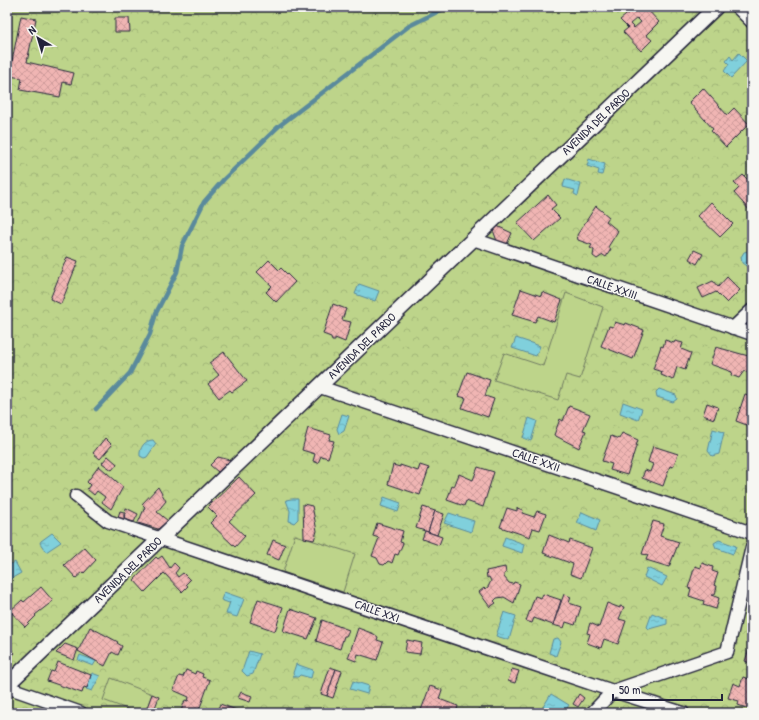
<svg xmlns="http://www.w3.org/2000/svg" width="759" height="720" viewBox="0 0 759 720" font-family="'Patrick Hand',sans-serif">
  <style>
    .park { fill: url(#park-crowns); stroke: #707b62 }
    .garden { fill: #bdd48a; stroke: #707b62 }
    .water { fill: url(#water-ripples); stroke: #5a8a9c }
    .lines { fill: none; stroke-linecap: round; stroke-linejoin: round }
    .stream { stroke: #5a8a9c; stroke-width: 4.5 }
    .building { fill: url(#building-cross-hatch); stroke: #22223b; fill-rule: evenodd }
    .minor-casing { stroke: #22223b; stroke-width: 15 }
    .tertiary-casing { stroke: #22223b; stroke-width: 17 }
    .minor { stroke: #f6f6f2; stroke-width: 12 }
    .tertiary { stroke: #f6f6f2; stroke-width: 14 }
    .labels { text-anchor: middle; stroke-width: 3; stroke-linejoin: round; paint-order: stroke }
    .street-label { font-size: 12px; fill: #22223b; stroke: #f6f6f2 }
  </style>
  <defs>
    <pattern id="park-crowns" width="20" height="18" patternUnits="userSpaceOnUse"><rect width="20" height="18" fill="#bdd48a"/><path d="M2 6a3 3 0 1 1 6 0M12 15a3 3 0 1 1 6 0" fill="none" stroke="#a2b678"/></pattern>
    <pattern id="water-ripples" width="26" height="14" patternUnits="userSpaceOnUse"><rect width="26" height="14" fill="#80d0dc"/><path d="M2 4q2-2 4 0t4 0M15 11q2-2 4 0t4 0" fill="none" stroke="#6eb2be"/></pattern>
    <pattern id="building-cross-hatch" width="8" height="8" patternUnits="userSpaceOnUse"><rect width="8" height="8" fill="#f0b5b3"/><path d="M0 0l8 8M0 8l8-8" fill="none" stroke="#ce9b9b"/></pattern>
  </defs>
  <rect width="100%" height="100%" fill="#f5e9e5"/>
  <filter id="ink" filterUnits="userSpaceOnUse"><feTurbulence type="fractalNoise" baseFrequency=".025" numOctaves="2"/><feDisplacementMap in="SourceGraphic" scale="8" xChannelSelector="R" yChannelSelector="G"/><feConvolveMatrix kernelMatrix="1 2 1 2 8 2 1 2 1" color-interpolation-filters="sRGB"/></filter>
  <g filter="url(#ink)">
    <!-- park -->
    <rect class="park" x="7" y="7" width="745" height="706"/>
    <!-- garden -->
    <g class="garden">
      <path d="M566 293 603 307 580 379 566 375 558 400 494 380 504 353 543 366Z"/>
      <path d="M295 535 355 554 343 592 283 572Z"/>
      <path d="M111 678 152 694 145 713H138L103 700Z"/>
    </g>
    <!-- water -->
    <g class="water">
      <path d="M739 53 747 61 731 78 724 71 729 64 726 61 730 56 733 60Z"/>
      <path d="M589 159 605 164 602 175 598 174 599 170 587 166Z"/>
      <path d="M565 179 581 184 578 196 574 194 575 190 563 187Z"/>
      <path d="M752 250V268H749L742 263 741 257 744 252Z"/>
      <path d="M359 284 379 291 375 301 355 294Z"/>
      <path d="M516 338 540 346 536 356 512 348Z"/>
      <path d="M659 389 676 395 677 399 673 402 657 397 656 392Z"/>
      <path d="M623 402 642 409 638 420 620 413Z"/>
      <path d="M342 414 349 416 344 431 339 434 337 429Z"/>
      <path d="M529 418 537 421 531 441 523 438Z"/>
      <path d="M713 429 724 432 719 454 712 456 708 451Z"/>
      <path d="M153 440 156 444 147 457 144 458 140 456C139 448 145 440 153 440Z"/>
      <path d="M384 497 401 503 398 512 381 506Z"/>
      <path d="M291 499H298V519L294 523 289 521 290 511 286 500Z"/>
      <path d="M582 512 600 520 596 531 577 523Z"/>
      <path d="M449 513 474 521 471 532 444 523Z"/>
      <path d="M52 533 61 542 46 552 40 543 41 541Z"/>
      <path d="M505 537 524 544 522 553 502 546Z"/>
      <path d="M719 540 736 546 733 554 716 548 714 543Z"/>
      <path d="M15 562 21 573 7 581V566Z"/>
      <path d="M647 568 667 577 662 586 644 577Z"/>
      <path d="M224 592 244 599 237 617 226 614 230 602 229 603 221 600Z"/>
      <path d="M504 612 516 616 509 640 496 636Z"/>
      <path d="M652 613 667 619V624L649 629 647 627Z"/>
      <path d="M553 639 558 638 561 642 556 656 549 653Z"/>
      <path d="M249 651 260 654 253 674 247 676 242 671Z"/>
      <path d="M80 655 96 661 93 666 78 660Z"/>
      <path d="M296 664 313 670 311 678 300 675 298 677H294L293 673Z"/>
      <path d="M92 673 100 676 92 691 86 689Z"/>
      <path d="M353 681 369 686 367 694 350 689Z"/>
      <path d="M551 694 569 705 564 713H560L551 708 549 711 543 707Z"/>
    </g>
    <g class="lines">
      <!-- stream -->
      <path class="stream" d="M96 409 130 373 150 334 156 313 177 272 182 246 204 202 224 179 279 126 409 26 447 7"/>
    </g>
    <!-- building -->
    <g class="building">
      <path d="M636 7H645L659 22 646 35 652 40 641 51 623 32 628 28 620 20ZM637 18 641 22 634 28 630 24Z"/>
      <path d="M21 16 36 19 27 62 74 73 71 84 63 82 60 97 20 90 22 78 9 76Z"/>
      <path d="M115 18H129L130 32H115Z"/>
      <path d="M703 88 727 115 734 108 749 124 726 147 711 131 713 129 689 102Z"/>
      <path d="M743 175 748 180 752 176V213L734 193 739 188 734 183Z"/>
      <path d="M548 195 556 205 551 209 560 218 534 241 517 223Z"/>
      <path d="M711 202 733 224 720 237 698 216Z"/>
      <path d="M596 206 609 217 606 221 618 231 608 247 611 249 606 257 603 255 597 259 593 256 594 250 590 248 592 245 578 240 577 235Z"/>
      <path d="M497 226 512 233 507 244 497 241 493 230Z"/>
      <path d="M694 250 703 254 697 264 689 259Z"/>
      <path d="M67 257 78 261 61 304 50 299Z"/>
      <path d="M269 260 279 270 281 268 295 282 276 302 266 292 272 286 257 272Z"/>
      <path d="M727 277 740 290 727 303 716 292 703 298 698 288 713 281 718 287Z"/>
      <path d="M521 289 541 296 542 292 562 300 554 322 538 316 535 322 512 315Z"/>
      <path d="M333 304 346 309 342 320 351 322 345 342 335 338V341H332L331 337 323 334Z"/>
      <path d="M615 322 625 325 626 323 644 330 633 359 601 346 609 326 613 327Z"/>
      <path d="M665 340 674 343 675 341 683 343 681 349 691 353 685 370 677 367 673 380 661 375 662 372 653 369 661 346 663 347Z"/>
      <path d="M716 347 752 357V372L749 373 744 371 739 378 731 375 732 372 710 364Z"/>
      <path d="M224 352 247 381 232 392 230 390 219 398 208 384 219 375 209 363Z"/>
      <path d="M467 372 490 380 485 396 494 399 488 417 462 408 466 398 458 396Z"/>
      <path d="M745 394 752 396V427L736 421Z"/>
      <path d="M707 403 718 407 714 419 703 415Z"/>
      <path d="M569 406 590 414 583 430 586 431 579 448 554 435 560 419 563 421Z"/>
      <path d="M308 428 331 435 329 440 334 441 328 458 321 456 318 463 313 461 315 454 302 450Z"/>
      <path d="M622 433 638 440 627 475 610 470 612 464 602 461 611 436 619 439Z"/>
      <path d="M105 438 112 445 100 459 93 453Z"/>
      <path d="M653 446 678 454 673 467 670 466 663 486 642 478 645 470 650 472 653 464 648 462Z"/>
      <path d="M108 456 117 464 112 470 102 463Z"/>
      <path d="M218 457 230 460 218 472 210 465Z"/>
      <path d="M393 465 400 467V465L418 471 420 465 429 468 420 495 388 484Z"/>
      <path d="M99 466 123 487 111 509 102 502 105 497 97 491 94 495 87 489 90 485 87 482Z"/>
      <path d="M478 467 494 472 483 507 466 501 464 506 447 500 452 486 454 487 459 474 473 480Z"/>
      <path d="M239 477 256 495 229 521 245 536 235 547 210 523 217 516 208 507Z"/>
      <path d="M158 487 166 501 157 512 168 521 158 529 138 523 145 507 142 504Z"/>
      <path d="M303 504 312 506 317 531 314 540 304 538Z"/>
      <path d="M423 507 435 511 428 532 416 528Z"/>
      <path d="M126 508 138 514 134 522 124 519Z"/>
      <path d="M507 508 517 511V508L523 510 522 513 534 517 537 511 546 514 540 530 533 528 530 537 500 527Z"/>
      <path d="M120 511 124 512V519L118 517Z"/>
      <path d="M435 511 444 514 437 535 428 532Z"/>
      <path d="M653 521 664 524 660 536 679 542 669 567 646 560 648 555 642 554Z"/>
      <path d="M377 523 403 531 400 542 403 543 398 555 395 554 392 563 388 561 384 565 380 564 377 558 372 556 379 538 373 536Z"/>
      <path d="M425 531 442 537 439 545 422 539Z"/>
      <path d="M549 535 569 543 570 540 592 548 581 578 570 574 573 564 543 553Z"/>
      <path d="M273 540 285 545 279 560 267 555Z"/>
      <path d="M84 547 96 560 84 573 83 572 76 578 64 565Z"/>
      <path d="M162 556 170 568 174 563 179 568 175 573 178 577 183 573 190 580 186 584 188 586 182 592 164 573 145 592 134 580 156 557 158 559Z"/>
      <path d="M702 563 713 567 712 571 718 573 714 585 717 586 715 595H711L719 598 716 609 703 605 704 601 689 596 691 589 688 588 695 566 701 568Z"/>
      <path d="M505 567 506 573 504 574V577L509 583 513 584 514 582 520 584 514 603 504 597 497 598 494 601 496 603 490 607 479 592 484 588 485 589 488 587 491 581 489 577 487 578 486 571Z"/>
      <path d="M41 587 53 601 35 615 36 616 25 627 10 611 22 600 24 602Z"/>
      <path d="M543 594 561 600 553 625 534 618 532 623 526 621 535 596 541 598Z"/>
      <path d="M564 594 571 597 569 603 581 607 575 625 566 622 564 628 553 625Z"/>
      <path d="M258 599 283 607 275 631 250 622Z"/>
      <path d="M607 603 620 608V606L624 607 619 619 626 621 618 644 604 639 601 648 587 643 590 634 587 633 590 623 599 627Z"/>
      <path d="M290 609 317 618 308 639 283 631Z"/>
      <path d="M322 620 349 630 346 636H344L340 649 316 641Z"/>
      <path d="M90 627 118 642 117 643 122 646 118 655 112 652 105 666 78 651Z"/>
      <path d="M358 628 374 634 378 637 377 640 383 642 377 660 358 654 356 661 348 658Z"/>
      <path d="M407 640 422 643 420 654 405 652Z"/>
      <path d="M752 640V664L745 661Z"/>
      <path d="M65 644 78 649 74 660 56 653Z"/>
      <path d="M7 645 15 653 7 661Z"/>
      <path d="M58 662 91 675 87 688 84 687 82 693 47 681 51 671 54 672Z"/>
      <path d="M330 667 336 669 327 696 321 694Z"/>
      <path d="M336 669 342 671 333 698 327 696Z"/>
      <path d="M512 669 519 671 515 683 508 681Z"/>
      <path d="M186 670 195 674 196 671 203 674 202 677 210 680 198 713H187L181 711 185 700 188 701 189 697 173 690 179 676 183 677Z"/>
      <path d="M743 677 752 680V710L738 705 739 701 728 698 733 683 740 686Z"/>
      <path d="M430 686 442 690 439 699 458 706 456 713H420Z"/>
      <path d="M241 692 252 696 250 702 238 698Z"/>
      <path d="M152 694 159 697 153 713H145Z"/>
      <path d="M579 694 584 698 578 707 573 704Z"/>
      <path d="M220 704 242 712V713H216Z"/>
      <path d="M478 709 486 711 487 710 497 713H462L463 710 470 712 471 710 477 712Z"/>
    </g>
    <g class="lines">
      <!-- minor casing -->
      <g class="minor-casing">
        <g id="minor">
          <path d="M737 7 752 22"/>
          <path d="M473 239 752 334"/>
          <path d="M733 328 752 310"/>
          <path d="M320 387 752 533"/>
          <path d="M76 496 108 521 613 691 683 713"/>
          <path d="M7 687 81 713"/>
          <path d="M592 713 613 691 727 652 752 547"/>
        </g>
      </g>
      <!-- tertiary casing -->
      <g class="tertiary-casing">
        <path id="tertiary" d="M7 685 716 7"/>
      </g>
      <!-- minor -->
      <use href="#minor" class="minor"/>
      <!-- tertiary -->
      <use href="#tertiary" class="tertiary"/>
    </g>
  </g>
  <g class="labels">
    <!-- street labels -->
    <g class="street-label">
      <text transform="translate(596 122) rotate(-44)" y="4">AVENIDA DEL PARDO</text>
      <text transform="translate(612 287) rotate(19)" y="4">CALLE XXIII</text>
      <text transform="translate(362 346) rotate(-44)" y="4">AVENIDA DEL PARDO</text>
      <text transform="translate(536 460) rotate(19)" y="4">CALLE XXII</text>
      <text transform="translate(128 570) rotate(-44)" y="4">AVENIDA DEL PARDO</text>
      <text transform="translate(377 611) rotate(19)" y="4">CALLE XXI</text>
    </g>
  </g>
  <!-- margin -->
  <rect width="759" height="720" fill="none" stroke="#f6f6f2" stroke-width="24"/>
  <rect x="12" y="12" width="735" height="696" fill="none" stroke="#22223b" stroke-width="1.5" filter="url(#ink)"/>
  <!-- north arrow -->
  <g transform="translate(38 38) rotate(322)" stroke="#f6f6f2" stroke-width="3" paint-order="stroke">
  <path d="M0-3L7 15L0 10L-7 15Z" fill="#22223b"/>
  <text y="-6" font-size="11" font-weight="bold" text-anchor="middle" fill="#22223b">N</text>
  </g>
  <!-- scale -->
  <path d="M613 694v6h109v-6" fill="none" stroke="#22223b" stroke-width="2"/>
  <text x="619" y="694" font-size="12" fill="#22223b" stroke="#f6f6f2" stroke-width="3" paint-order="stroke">50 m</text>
</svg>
